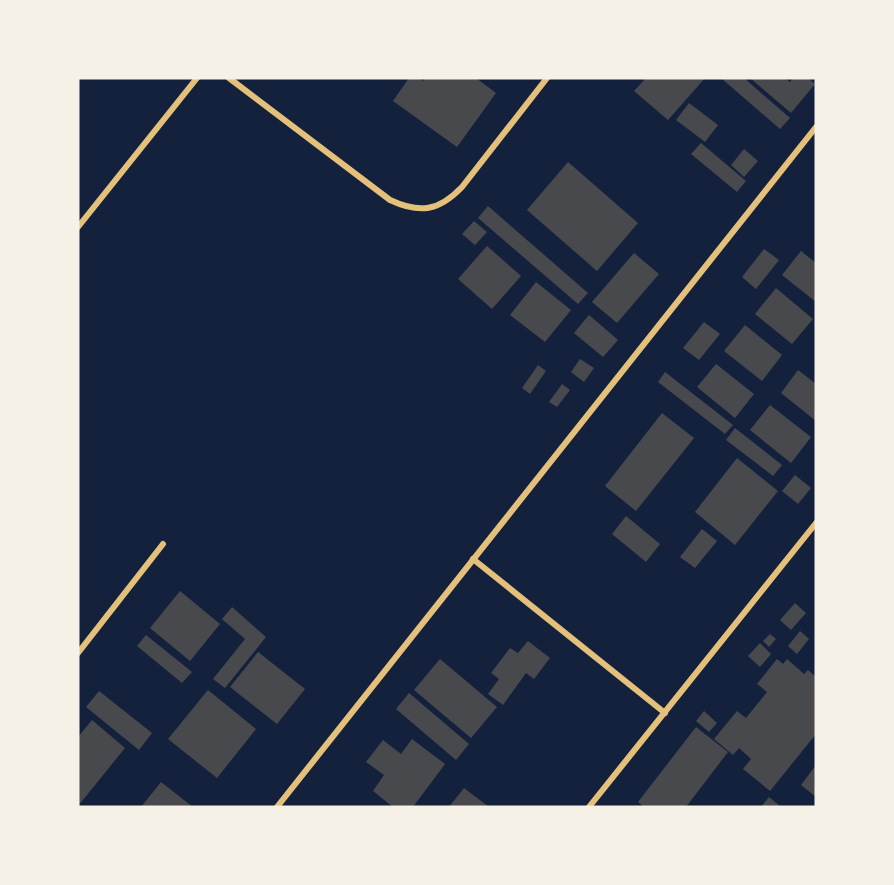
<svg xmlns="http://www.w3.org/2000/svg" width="894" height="885" viewBox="0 0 894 885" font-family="Roboto,sans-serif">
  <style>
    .building { fill: #48494c }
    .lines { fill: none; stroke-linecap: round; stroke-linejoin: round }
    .minor { stroke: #e5c07b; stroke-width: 6 }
  </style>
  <rect width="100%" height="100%" fill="#14213d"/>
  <!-- building -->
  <g class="building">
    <path d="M409 78H419L423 81 425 78H476L496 93 457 147 393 101Z"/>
    <path d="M646 78H705L668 120 634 91Z"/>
    <path d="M721 78H744L790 118 780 129Z"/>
    <path d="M750 78H785L790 82 793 78H808L815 84 791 113Z"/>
    <path d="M689 103 718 125 705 142 676 120Z"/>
    <path d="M701 143 746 181 737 192 691 154Z"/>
    <path d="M744 149 758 161 744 177 731 165Z"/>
    <path d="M568 162 638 223 597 271 527 210Z"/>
    <path d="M488 206 588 293 578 304 478 218Z"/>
    <path d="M474 221 487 232 475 245 462 234Z"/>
    <path d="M487 246 521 276 492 309 458 279Z"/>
    <path d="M764 249 779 260 756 289 742 277Z"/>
    <path d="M801 251 816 263V302L782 275Z"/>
    <path d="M634 253 659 274 617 323 592 302Z"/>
    <path d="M536 282 571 310 545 342 510 315Z"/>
    <path d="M776 288 813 319 792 344 755 314Z"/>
    <path d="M589 315 618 340 603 357 574 333Z"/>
    <path d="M704 322 720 334 699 360 683 348Z"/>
    <path d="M745 325 782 355 762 381 724 351Z"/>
    <path d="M580 359 594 368 584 382 571 372Z"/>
    <path d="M716 364 754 394 735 418 697 387Z"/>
    <path d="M538 365 546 371 530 394 522 388Z"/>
    <path d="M798 370 816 384V421L781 393Z"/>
    <path d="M665 372 733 425 725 434 658 382Z"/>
    <path d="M562 384 570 390 557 407 549 402Z"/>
    <path d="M770 405 811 437 791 463 750 430Z"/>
    <path d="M662 413 694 438 636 511 605 486Z"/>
    <path d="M735 428 782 465 773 476 726 440Z"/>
    <path d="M737 458 778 491 735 545 695 512Z"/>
    <path d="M795 475 811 488 798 504 782 491Z"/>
    <path d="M626 516 660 544 646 562 612 534Z"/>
    <path d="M702 529 717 541 695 568 680 557Z"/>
    <path d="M180 591 220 624 190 661 150 628Z"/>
    <path d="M795 603 806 613 791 630 780 620Z"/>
    <path d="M232 607 266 637 225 688 213 679 245 639 222 619Z"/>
    <path d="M800 631 809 639 797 654 788 646Z"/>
    <path d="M770 634 776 639 769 647 763 641Z"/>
    <path d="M146 635 192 672 182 683 137 646Z"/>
    <path d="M528 641 550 658 534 679 526 673 503 705 488 694 499 679 491 673 510 648 518 653Z"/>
    <path d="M760 643 771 654 760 667 748 656Z"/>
    <path d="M258 652 305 689 277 724 230 687Z"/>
    <path d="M440 659 497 707 471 738 414 690Z"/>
    <path d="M777 659 783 664 787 659 804 674 808 670 816 677V734L770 791 743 769 751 759 739 748 733 755 714 739 737 711 746 718 767 692 757 684Z"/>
    <path d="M208 690 256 729 217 778 168 739Z"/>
    <path d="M99 691 152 733 139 750 86 707Z"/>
    <path d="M409 693 469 744 456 760 396 709Z"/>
    <path d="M704 711 717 723 709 732 696 721Z"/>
    <path d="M92 720 125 748 78 806V737Z"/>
    <path d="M696 727 728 752 686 807H644L638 802Z"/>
    <path d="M412 739 445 764 413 807H393L373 791 384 775 366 762 383 740 401 754Z"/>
    <path d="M816 765V797L801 785Z"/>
    <path d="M161 782 193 807H141Z"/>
    <path d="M464 788 489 807H449Z"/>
    <path d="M769 797 781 807H761Z"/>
  </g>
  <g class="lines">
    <!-- minor -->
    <g class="minor">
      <path d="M229 78 390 200C420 214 439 211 462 187L547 78"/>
      <path d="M78 227 197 78"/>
      <path d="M473 559 665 713"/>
      <path d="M78 653 163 544"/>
      <path d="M277 807 816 127"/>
      <path d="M589 807 816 523"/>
    </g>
  </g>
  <!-- border -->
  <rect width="894" height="885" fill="none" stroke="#f6f1e7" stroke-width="159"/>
</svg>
